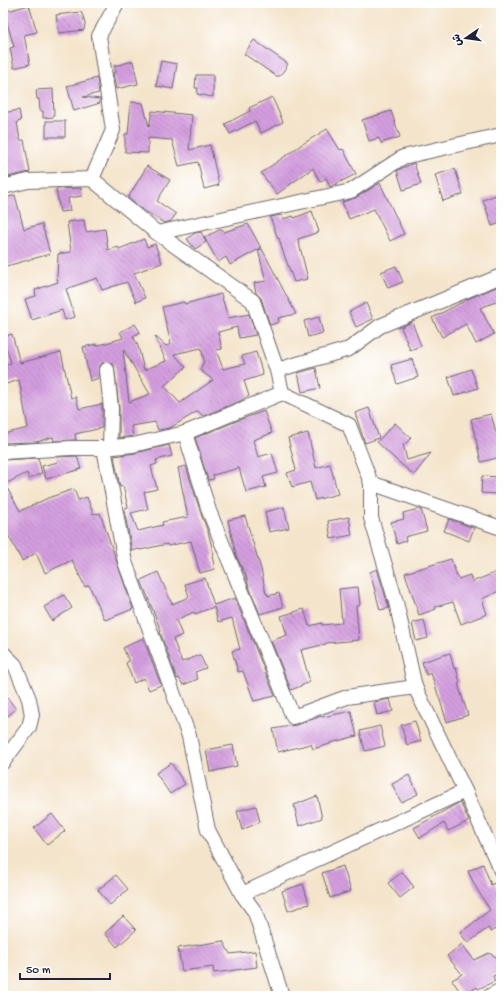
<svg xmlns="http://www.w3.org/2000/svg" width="504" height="999" viewBox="0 0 504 999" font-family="'Gochi Hand','Playpen Sans Arabic',sans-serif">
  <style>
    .building { fill: url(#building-back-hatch); fill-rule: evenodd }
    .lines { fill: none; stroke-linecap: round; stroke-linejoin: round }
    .minor-casing { stroke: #6c666d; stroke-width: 16 }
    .minor { stroke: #fff; stroke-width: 14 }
  </style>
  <defs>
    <pattern id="building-back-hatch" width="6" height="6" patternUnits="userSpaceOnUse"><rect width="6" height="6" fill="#d49edf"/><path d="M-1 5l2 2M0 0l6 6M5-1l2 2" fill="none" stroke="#ac80b6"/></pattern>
  </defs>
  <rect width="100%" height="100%" fill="#fff"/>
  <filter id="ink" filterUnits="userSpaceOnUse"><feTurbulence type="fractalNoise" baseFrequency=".025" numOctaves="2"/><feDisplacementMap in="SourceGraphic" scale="8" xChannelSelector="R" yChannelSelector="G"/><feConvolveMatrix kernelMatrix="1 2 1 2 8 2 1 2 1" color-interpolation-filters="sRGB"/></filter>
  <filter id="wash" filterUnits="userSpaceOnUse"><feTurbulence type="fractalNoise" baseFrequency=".012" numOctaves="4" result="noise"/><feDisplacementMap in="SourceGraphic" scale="16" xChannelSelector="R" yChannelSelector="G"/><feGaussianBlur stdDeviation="0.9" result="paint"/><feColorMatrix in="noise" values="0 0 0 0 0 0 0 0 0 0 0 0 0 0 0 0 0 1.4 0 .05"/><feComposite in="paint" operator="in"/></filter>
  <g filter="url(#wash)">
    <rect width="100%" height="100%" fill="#f4e4cb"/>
    <g id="blocks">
      <!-- building -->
      <g class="building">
        <path d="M29 5 37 32 24 35 30 64 14 68 10 48 14 47 4 12Z"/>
        <path d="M81 12 83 16 85 24 84 30 59 33 56 15Z"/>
        <path d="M254 40 288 64 280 76H276L244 54Z"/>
        <path d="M133 61 138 84 116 89 113 73 116 72 114 66Z"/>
        <path d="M161 61 177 64 173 89 156 86Z"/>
        <path d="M196 75H213V97L197 94 198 88H195Z"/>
        <path d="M97 78 99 93 83 97 100 99V103L74 111 67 86Z"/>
        <path d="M53 89 54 117 43 118V111H40L39 99H37L36 90Z"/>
        <path d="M272 97 283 122 261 133 255 121 230 134 225 124 250 111 249 108Z"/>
        <path d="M131 102 143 103 149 127 152 111 192 115 189 150 210 145 219 185 204 189 198 162 179 166 172 140 148 138V153L125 152V134H128Z"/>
        <path d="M19 110 21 121 17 122 20 140H24L30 172 7 177 3 151V113Z"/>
        <path d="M391 111 400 137 381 143 379 138 369 141 362 120Z"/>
        <rect x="46" y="121" width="19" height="16"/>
        <path d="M327 129 340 150 343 149 356 174 330 187 326 178 320 182 313 168 277 194 261 173 301 145Z"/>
        <path d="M414 163 421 184 403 190 397 171 404 167Z"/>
        <path d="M147 166 170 180 157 201 176 214 171 221 164 223 140 208 128 198Z"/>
        <path d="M455 169 463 194 443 201 435 175Z"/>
        <path d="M380 183 404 234 390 241 374 209 349 219 342 202 355 198Z"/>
        <path d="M81 188 82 196 68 198 70 211 60 212 56 189Z"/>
        <path d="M501 193V223L492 226 483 200Z"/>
        <path d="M15 195 24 229 42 224 50 254 3 267V199Z"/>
        <path d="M312 211 319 232 298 239 308 279 294 282 282 249 279 238 278 239 270 217 281 215 283 219 293 216 294 218Z"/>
        <path d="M84 220 86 232 105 229 108 250 118 247 119 249 144 239 147 247 155 244 162 263 134 273 145 298 136 302 127 282 102 290 97 278 66 289 75 317 65 320 62 310 32 320 25 299 36 296 35 290 58 282 57 277 58 254 71 252 67 222Z"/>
        <path d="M248 224 261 248 230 265 226 257 218 262 204 237 222 229 224 232Z"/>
        <path d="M201 232 206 242 195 249 187 239 195 233Z"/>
        <path d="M262 249 296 314 278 318 279 322 270 325 261 298 256 293 254 283 266 281 258 250Z"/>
        <path d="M396 266 403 282 388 288 381 272Z"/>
        <path d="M501 285V300L480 308 494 334 476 344 466 324 442 337 432 318 470 298Z"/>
        <path d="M221 294 228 318 249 314 256 335 239 338 237 327 218 332 222 349 216 350 223 369 245 364 242 356 256 352 263 375 244 381 249 396 238 402 203 416 198 411 170 428 158 430 155 422 131 426 133 436 119 438V408L114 365 110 362 102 363 99 367V378L90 381 83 347 96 344V346L123 338 120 332 135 324 140 332 133 336 138 346 144 370 166 361 155 336 166 346 171 344 162 307 184 302 185 304ZM201 348 204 361 200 370 213 380 180 403 164 386 186 367 174 354ZM123 349 150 394 129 402Z"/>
        <path d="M366 303 373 319 356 327 349 312Z"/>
        <path d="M319 317 323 333 308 337 304 321Z"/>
        <path d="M412 322 421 346 410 350 401 327Z"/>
        <path d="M12 334 20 363 61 352 71 398 76 397 79 409 102 404V428L75 434 76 440 54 441 53 437 36 442 3 443V434L28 428 19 380 3 385V365L11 363 3 337Z"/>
        <path d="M412 359 418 377 397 384 391 365Z"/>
        <path d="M316 368 320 388 302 392 298 373Z"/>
        <path d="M471 369 478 388 454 396 448 377Z"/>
        <path d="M369 408 379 438 365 443 355 413Z"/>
        <path d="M264 411 272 433 253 440 258 457 272 453 278 473 263 477 266 487 246 492 239 468 213 475 214 479 208 480 195 438 239 420Z"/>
        <path d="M491 414 501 450V457L481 462 471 419Z"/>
        <path d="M395 423 411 438 406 443 403 444 407 460 431 453 414 475 394 458 377 442Z"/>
        <path d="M308 433 316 468 330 464 338 494 315 500 310 482 292 487 287 473 296 470 288 438Z"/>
        <path d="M169 445 172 456 156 460 157 464 151 466 157 489 144 492 148 509 131 513 138 531 163 525 162 522 188 517 178 468 186 466 201 514 208 532 214 555 212 556 215 569 200 573 191 541 168 546 167 544 140 550 139 549 132 551 124 509 128 507 123 486 120 487 114 456 135 453Z"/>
        <path d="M77 456 81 469 46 479 42 466 58 462 57 457Z"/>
        <path d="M38 458 42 473 29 479 27 473 5 484 20 511 48 498 74 489 78 500 87 497 93 514 95 513 96 514 100 513 133 609 105 620 89 585 85 587 72 560 45 573 36 553 22 561 6 531 3 532V460Z"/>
        <path d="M482 476 499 477 498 494 481 493Z"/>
        <path d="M284 507 289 528 269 532 265 512Z"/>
        <path d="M419 509H421L427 531 405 537 406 541 397 544 391 522 404 519 403 513Z"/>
        <path d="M245 516 261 569 266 594H268V596L279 593 283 607 260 614 248 584 245 573H244L236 555 228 520Z"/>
        <path d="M349 517 352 535 331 539 328 521Z"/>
        <path d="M449 519 474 528 469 541 444 531Z"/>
        <path d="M451 559 458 579 470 575 472 582 501 570V590L482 599 487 614 461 624 453 602 435 607 436 609 419 615 405 573Z"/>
        <path d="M377 569 389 608 380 610 370 572Z"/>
        <path d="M158 572 172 604 189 597 185 584 205 578 214 605 235 598 275 696 254 701 243 671 238 672 232 651 240 649 232 618 218 622 214 607 195 614 194 612 176 620 182 635 173 639 182 662 200 655 206 668 195 672 198 679 183 685 179 678 177 679 160 632 161 631 141 580Z"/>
        <path d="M358 587 360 605 356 606 359 640 326 643V644L301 650 310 682 291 690 271 641 287 635 281 616 304 609 309 626 322 623V625L342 623 339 589Z"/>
        <path d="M64 595 72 608 52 621 44 607Z"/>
        <path d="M424 620 428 638 416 641 412 623Z"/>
        <path d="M143 638 161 685 149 690 144 678 134 683 126 663 129 661 123 648Z"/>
        <path d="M450 653 454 669 456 668 460 683 458 684 468 715 447 722 431 673 426 675 422 662Z"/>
        <path d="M3 692 16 709 3 720Z"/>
        <path d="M390 699 393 711 377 715 374 702Z"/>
        <path d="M351 711 357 736 330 743V744L313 749 311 744 278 752 273 729 296 725 322 716 323 717Z"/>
        <path d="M415 721 421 741 407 745 401 725Z"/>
        <path d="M380 726 385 746 365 751 360 731Z"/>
        <path d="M233 745 237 766 210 772 206 750Z"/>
        <path d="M171 763 185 784 170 794 156 773Z"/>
        <path d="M409 775 418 794 401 802 392 784Z"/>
        <path d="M317 796 322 818 299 826 294 805Z"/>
        <path d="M460 802 469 821 448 831 444 823 420 838 414 828Z"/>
        <path d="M256 806 260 822 242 830 237 811Z"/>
        <path d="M52 814 65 831 47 845 34 828Z"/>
        <path d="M483 864 491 885 494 883 501 894V925L491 932 488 928 468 943 460 933 490 910 475 886 468 871Z"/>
        <path d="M343 866 351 891 330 898 322 873Z"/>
        <path d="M402 872 414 887 400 898 388 883Z"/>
        <path d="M116 875 128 889 110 905 98 890Z"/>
        <path d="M303 884 309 904 288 911 282 891Z"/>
        <path d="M123 916 136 930 117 947 105 933Z"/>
        <path d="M223 941 230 954 255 951 257 967 214 973 213 967 182 971 178 948Z"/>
        <path d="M462 944 474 960 489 953 501 960V973L493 976 495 981 478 989 477 987 463 996 452 980 462 974 447 956Z"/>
      </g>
    </g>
  </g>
  <g filter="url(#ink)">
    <use href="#blocks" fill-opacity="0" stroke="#6c666d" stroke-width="1"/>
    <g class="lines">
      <!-- minor casing -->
      <g class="minor-casing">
        <g id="minor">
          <path d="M92 179 113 130 99 36 117 3"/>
          <path d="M3 187 28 181 92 179 157 233 253 301 277 370 282 393 349 425 371 483 501 528"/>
          <path d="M157 233 351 191 403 157 501 135"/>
          <path d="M107 370 111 409 110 447"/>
          <path d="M277 370 349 349 380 326 501 276"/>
          <path d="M185 433 209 511 293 717 347 697 415 687"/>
          <path d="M104 448 133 445 185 433 282 393"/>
          <path d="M3 452 71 448H104L125 562 189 736 208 830 242 894 255 912 282 996"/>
          <path d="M371 483V518L396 602 415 687 465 791 501 871"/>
          <path d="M3 653 15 665 29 699 32 715 29 727 3 762"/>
          <path d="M242 894 465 791"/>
          <path d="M490 996 501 990"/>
        </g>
      </g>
      <!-- minor -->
      <use href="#minor" class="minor"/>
    </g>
  </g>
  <!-- margin -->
  <rect width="504" height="999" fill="none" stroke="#fff" stroke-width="16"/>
  <!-- north arrow -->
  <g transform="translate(466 38) rotate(257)" stroke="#ffffff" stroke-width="3" paint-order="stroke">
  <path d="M0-3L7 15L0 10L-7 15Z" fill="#22223b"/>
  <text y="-6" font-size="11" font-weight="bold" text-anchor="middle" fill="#22223b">ش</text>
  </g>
  <!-- scale -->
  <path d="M20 973v6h90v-6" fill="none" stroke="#22223b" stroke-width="2"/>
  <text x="26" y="973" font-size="12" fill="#22223b" stroke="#ffffff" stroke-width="3" paint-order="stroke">50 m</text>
</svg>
